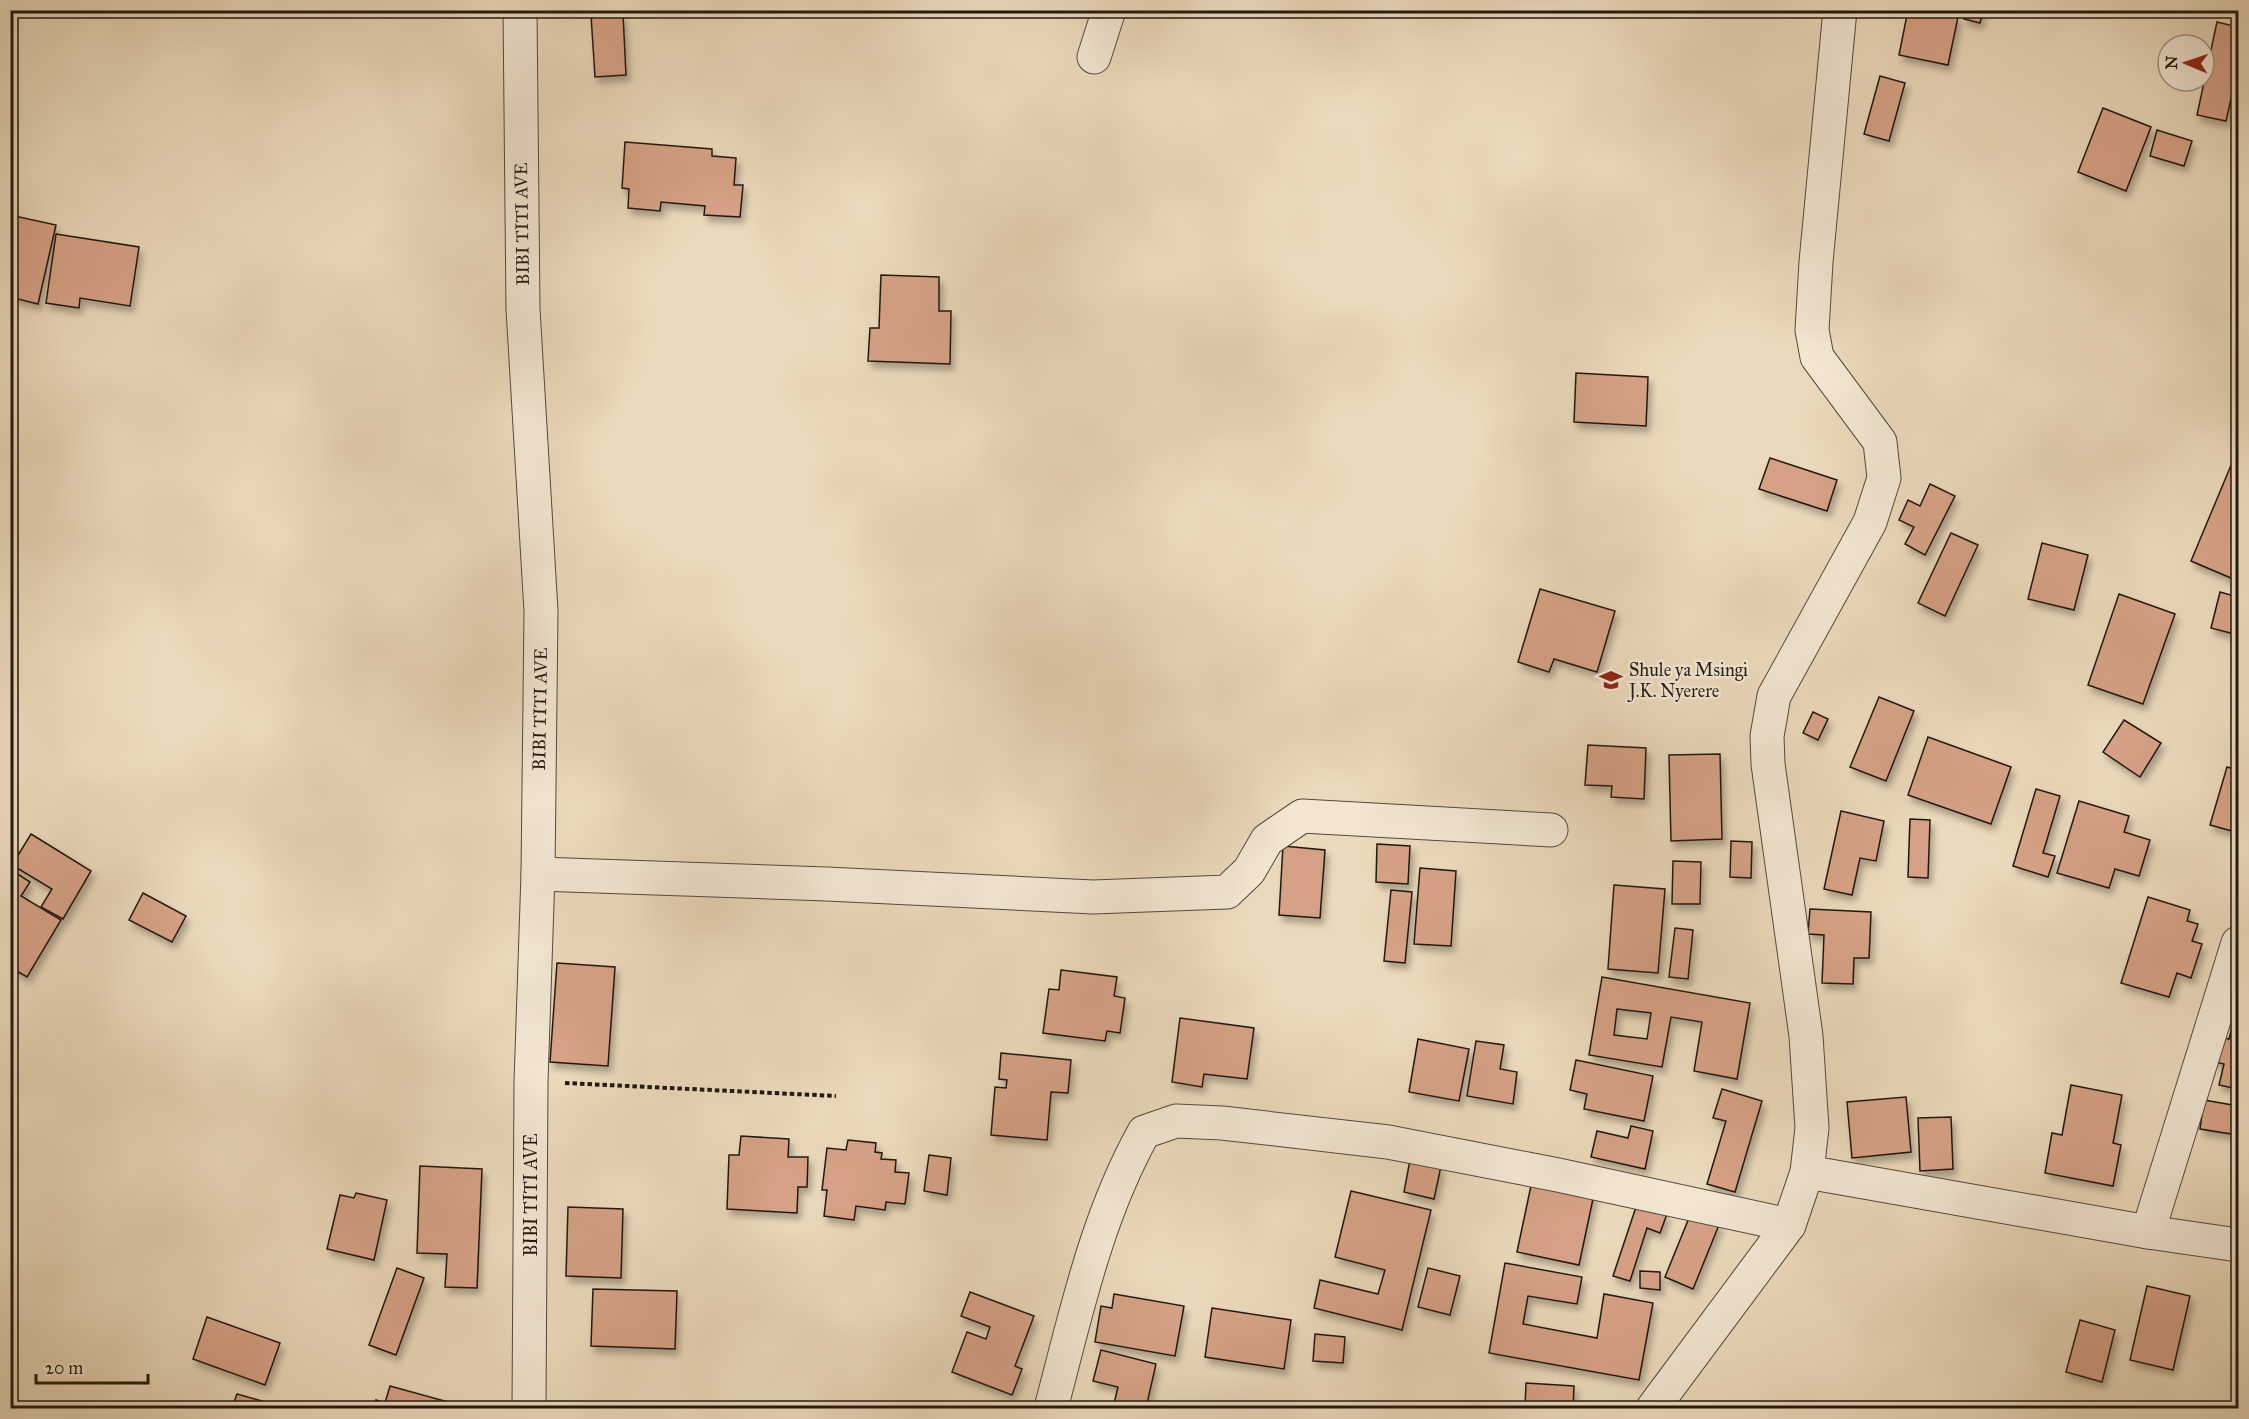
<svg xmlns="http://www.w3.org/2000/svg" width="2249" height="1419" viewBox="0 0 2249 1419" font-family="'IM FELL Great Primer',serif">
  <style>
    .building { fill: #d6a186; stroke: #221911; stroke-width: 1.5; fill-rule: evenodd; filter: url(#shadow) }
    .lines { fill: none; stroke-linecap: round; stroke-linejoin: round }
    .minor-casing { stroke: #54493c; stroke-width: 35 }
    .path { stroke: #221911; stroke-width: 4; stroke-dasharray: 4.5 3; stroke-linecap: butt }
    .minor { stroke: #f2e6d3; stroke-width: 33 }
    .labels { text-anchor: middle; stroke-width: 5; stroke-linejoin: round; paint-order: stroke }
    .street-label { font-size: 18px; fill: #221911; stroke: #f2e6d3 }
    .poi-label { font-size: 18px; fill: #221911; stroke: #f2e6d3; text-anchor: start }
  </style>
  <defs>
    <filter id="shadow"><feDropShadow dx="3.5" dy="6" stdDeviation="3" flood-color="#0004"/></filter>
  </defs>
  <rect width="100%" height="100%" fill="#ebd9bb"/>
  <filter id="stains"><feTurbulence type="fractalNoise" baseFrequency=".00333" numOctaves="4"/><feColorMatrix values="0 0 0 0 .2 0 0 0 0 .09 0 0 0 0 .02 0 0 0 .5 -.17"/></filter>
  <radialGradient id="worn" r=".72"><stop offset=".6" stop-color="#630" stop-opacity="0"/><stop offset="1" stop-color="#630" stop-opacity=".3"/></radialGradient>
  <!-- building -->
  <g class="building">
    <path d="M1908 10H1923L1958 17 1948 65 1899 55Z"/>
    <path d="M1966 10 1983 11 1980 23 1964 19Z"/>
    <path d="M623 14 626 75 595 77 591 15Z"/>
    <path d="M2217 22 2238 27V68L2226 121 2197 115Z"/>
    <path d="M1880 76 1905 83 1889 141 1864 134Z"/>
    <path d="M2103 108 2151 127 2126 191 2078 172Z"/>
    <path d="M2157 130 2192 141 2184 166 2150 156Z"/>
    <path d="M625 142 712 149V156L736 158 734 185H743L740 217 704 215 705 206 661 202 660 211 628 208 629 189 622 188Z"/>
    <path d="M10 215 56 225 38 304 10 297Z"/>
    <path d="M56 234 139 247 130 306 80 298 79 308 46 303Z"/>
    <path d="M881 275 939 277V311H951L950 364 868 361 870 328H879Z"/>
    <path d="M1576 373 1648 377 1646 426 1574 422Z"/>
    <path d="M2237 451 2238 521 2231 539 2238 542V581L2191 561Z"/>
    <path d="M1770 458 1837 480 1827 511 1759 489Z"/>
    <path d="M1930 484 1955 496 1925 555 1905 544 1914 527 1899 520 1908 500 1920 506Z"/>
    <path d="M1951 533 1978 545 1945 616 1918 603Z"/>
    <path d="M2042 543 2088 555 2074 610 2028 599Z"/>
    <path d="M1540 589 1615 611 1597 672 1554 659 1549 672 1518 662Z"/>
    <path d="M2220 592 2238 597V635L2211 628Z"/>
    <path d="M2119 594 2175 614 2143 704 2088 685Z"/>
    <path d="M1879 697 1914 711 1886 781 1850 767Z"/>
    <path d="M1813 712 1828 719 1818 740 1803 733Z"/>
    <path d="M2124 720 2161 743 2140 777 2103 752Z"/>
    <path d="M1928 737 2011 767 1991 824 1908 795Z"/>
    <path d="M1588 745 1646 748 1644 799 1611 797 1612 786 1585 785Z"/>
    <path d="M1720 754 1722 839 1671 841 1669 755Z"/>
    <path d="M2227 767 2238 770V810L2232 831 2210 825Z"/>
    <path d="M2036 789 2060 796 2043 853 2055 856 2048 877 2013 866Z"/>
    <path d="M2079 801 2129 816 2124 832 2150 840 2139 876 2115 869 2109 888 2057 873Z"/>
    <path d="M1841 811 1884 821 1876 861 1860 858 1852 895 1824 889Z"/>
    <path d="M1910 819 1930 820 1928 878 1908 877Z"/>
    <path d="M31 834 91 871 63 919 41 907 52 889 12 865Z"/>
    <path d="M1731 841 1752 842 1751 878 1730 877Z"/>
    <path d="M1377 844 1410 846 1408 884 1376 882Z"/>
    <path d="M1283 846 1325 850 1320 918 1279 915Z"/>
    <path d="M1673 861 1701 862 1700 904H1672Z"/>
    <path d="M1420 868 1456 871 1451 946 1414 944Z"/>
    <path d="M10 869 30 882 21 896 61 920 27 977 10 967Z"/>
    <path d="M1614 885 1665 889 1658 973 1608 969Z"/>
    <path d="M1391 890 1412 892 1405 963 1384 961Z"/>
    <path d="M143 893 186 916 172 942 129 920Z"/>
    <path d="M2148 897 2190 910 2187 921 2198 924 2192 941 2202 944 2191 978 2177 973 2169 997 2121 983Z"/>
    <path d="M1810 909 1871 912 1869 958H1854L1853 984 1822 983 1824 935 1808 934Z"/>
    <path d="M1675 928 1693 930 1688 979 1669 977Z"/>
    <path d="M557 963 615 967 608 1066 550 1062Z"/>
    <path d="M1061 970 1117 977 1114 996 1125 998 1120 1033 1107 1031 1105 1041 1043 1033 1049 989 1059 990Z"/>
    <path d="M1602 977 1750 1003 1737 1079 1694 1071 1702 1022 1671 1017 1662 1067 1589 1055ZM1617 1009 1651 1013 1647 1039 1614 1035Z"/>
    <path d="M2235 1016 2238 1017V1089L2219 1085 2224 1064 2214 1062 2220 1037 2229 1039Z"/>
    <path d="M1180 1018 1254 1028 1247 1079 1204 1074 1202 1087 1172 1082Z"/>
    <path d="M1418 1039 1469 1049 1459 1101 1409 1092Z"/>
    <path d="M1476 1041 1504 1045 1500 1069 1517 1072 1513 1104 1467 1096Z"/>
    <path d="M1001 1053 1071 1060 1068 1093 1051 1092 1047 1140 991 1135 995 1087 1006 1088 1007 1080 999 1079Z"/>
    <path d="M1576 1060 1653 1076 1644 1121 1584 1109 1587 1094 1570 1090Z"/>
    <path d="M2071 1085 2122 1095 2113 1143 2121 1145 2113 1186 2045 1173 2052 1133 2062 1135Z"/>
    <path d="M1722 1089 1762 1101 1735 1192 1707 1184 1726 1121 1713 1118Z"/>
    <path d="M1906 1097 1911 1152 1852 1158 1847 1102Z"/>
    <path d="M2204 1100 2238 1106V1135L2200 1129Z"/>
    <path d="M1951 1117 1953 1169 1920 1171 1918 1118Z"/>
    <path d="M1631 1126 1653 1131 1645 1169 1591 1157 1597 1131 1628 1138Z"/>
    <path d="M741 1136 789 1139 788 1157H808L807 1187H798L797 1213 727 1209 729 1155H739Z"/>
    <path d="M848 1140 876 1143 875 1152 882 1153 881 1159 896 1160 895 1172 909 1173 905 1204 886 1202 885 1210 856 1206 854 1220 824 1216 827 1190H822L827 1148 846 1150Z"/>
    <path d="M929 1155 951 1158 947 1195 924 1191Z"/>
    <path d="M1410 1160 1441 1166 1434 1199 1404 1192Z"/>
    <path d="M420 1166 482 1169 477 1288 445 1287 447 1254 417 1253Z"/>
    <path d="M1532 1181 1594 1194 1579 1265 1517 1252Z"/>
    <path d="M1351 1191 1431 1210 1402 1330 1314 1308 1320 1280 1378 1294 1385 1270 1335 1257Z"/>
    <path d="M356 1193 387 1200 374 1260 327 1249 340 1195 354 1198Z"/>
    <path d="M1637 1204 1667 1214 1660 1233 1647 1228 1630 1281 1613 1276Z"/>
    <path d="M568 1207 623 1209 621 1278 566 1276Z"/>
    <path d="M1691 1213 1719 1225 1693 1289 1665 1277Z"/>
    <path d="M1505 1263 1582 1277 1577 1304 1528 1296 1523 1324 1597 1338 1604 1294 1653 1303 1639 1380 1489 1353Z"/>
    <path d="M397 1268 424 1278 396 1355 369 1345Z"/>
    <path d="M1428 1268 1460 1276 1450 1315 1418 1307Z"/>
    <path d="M1640 1271 1660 1272V1290L1640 1288Z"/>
    <path d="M2147 1286 2190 1296 2173 1370 2130 1360Z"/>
    <path d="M593 1289 677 1291 675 1349 591 1346Z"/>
    <path d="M970 1292 1034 1316 1015 1366 1022 1369 1012 1395 952 1372 967 1332 986 1339 990 1327 961 1316Z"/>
    <path d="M1114 1294 1184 1306 1175 1356 1095 1342 1101 1306 1112 1308Z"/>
    <path d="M1212 1308 1291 1320 1284 1369 1205 1357Z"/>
    <path d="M207 1317 280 1343 265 1385 193 1359Z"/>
    <path d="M2080 1320 2115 1330 2102 1382 2066 1372Z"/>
    <path d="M1315 1334 1345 1337 1343 1363 1313 1361Z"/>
    <path d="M1101 1350 1156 1364 1146 1408H1113L1118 1387 1093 1381Z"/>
    <path d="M1526 1383 1574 1386 1573 1408H1525Z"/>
    <path d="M390 1386 459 1405 458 1408H373L376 1400 385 1403Z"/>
    <path d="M237 1394 262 1401 260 1408H232Z"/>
  </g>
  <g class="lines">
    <!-- minor casing -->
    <g class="minor-casing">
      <g id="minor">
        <path d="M520 10 523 309 541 611 538 874 531 1082 529 1408"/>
        <path d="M1094 57 1109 10"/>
        <path d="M538 874 827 884 1093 897 1227 892 1249 871 1267 840 1302 816 1551 830"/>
        <path d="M1807 1172 2148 1232 2238 1245"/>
        <path d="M2148 1232 2238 943"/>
        <path d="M1051 1408C1076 1314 1096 1218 1144 1132L1176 1121 1222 1123 1388 1142 1558 1175 1789 1225"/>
        <path d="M1653 1408 1789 1225 1807 1172 1812 1128 1806 1036 1768 764 1767 736 1774 696 1870 522 1884 478 1880 442 1817 357 1812 330 1816 262 1840 10"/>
      </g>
    </g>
    <!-- path -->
    <path class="path" d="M565 1083 836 1096"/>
    <!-- minor -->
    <use href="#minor" class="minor"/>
  </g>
  <!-- icons -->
  <defs>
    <g id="school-bare" transform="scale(1.8)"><path d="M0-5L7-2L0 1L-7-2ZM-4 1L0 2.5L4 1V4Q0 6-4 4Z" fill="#8f2418" stroke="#f2e6d3" stroke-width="2.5" paint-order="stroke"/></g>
  </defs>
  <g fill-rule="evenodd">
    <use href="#school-bare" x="1611" y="680"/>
  </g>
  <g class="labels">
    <!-- street labels -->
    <g class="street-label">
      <text transform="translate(522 224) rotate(-91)" y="6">BIBI TITI AVE</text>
      <text transform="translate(540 709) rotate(-89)" y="6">BIBI TITI AVE</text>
      <text transform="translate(531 1195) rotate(-90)" y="6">BIBI TITI AVE</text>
    </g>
    <!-- poi labels -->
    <g class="poi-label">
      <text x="1629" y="676">Shule ya Msingi<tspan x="1629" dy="21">J.K. Nyerere</tspan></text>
    </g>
  </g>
  <!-- margin -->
  <rect width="2249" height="1419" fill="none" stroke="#ebd9bb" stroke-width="36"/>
  <rect x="12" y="12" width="2225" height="1395" fill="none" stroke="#221911" stroke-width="3"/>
  <rect x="18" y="18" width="2213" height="1383" fill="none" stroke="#221911" stroke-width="1.5"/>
  <!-- north arrow -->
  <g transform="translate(2186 63) rotate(272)"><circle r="28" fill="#f2e6d3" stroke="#9f9485" stroke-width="1.5"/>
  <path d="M0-4.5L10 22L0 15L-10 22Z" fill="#8f2418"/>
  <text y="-9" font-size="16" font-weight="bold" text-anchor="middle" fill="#221911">N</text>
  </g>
  <!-- scale -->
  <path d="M36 1374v9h112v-9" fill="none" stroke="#221911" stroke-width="3"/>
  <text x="45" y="1374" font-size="18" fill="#221911" stroke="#f2e6d3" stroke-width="4.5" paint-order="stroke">20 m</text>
  <rect width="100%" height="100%" filter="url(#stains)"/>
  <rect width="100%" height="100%" fill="url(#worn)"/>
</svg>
